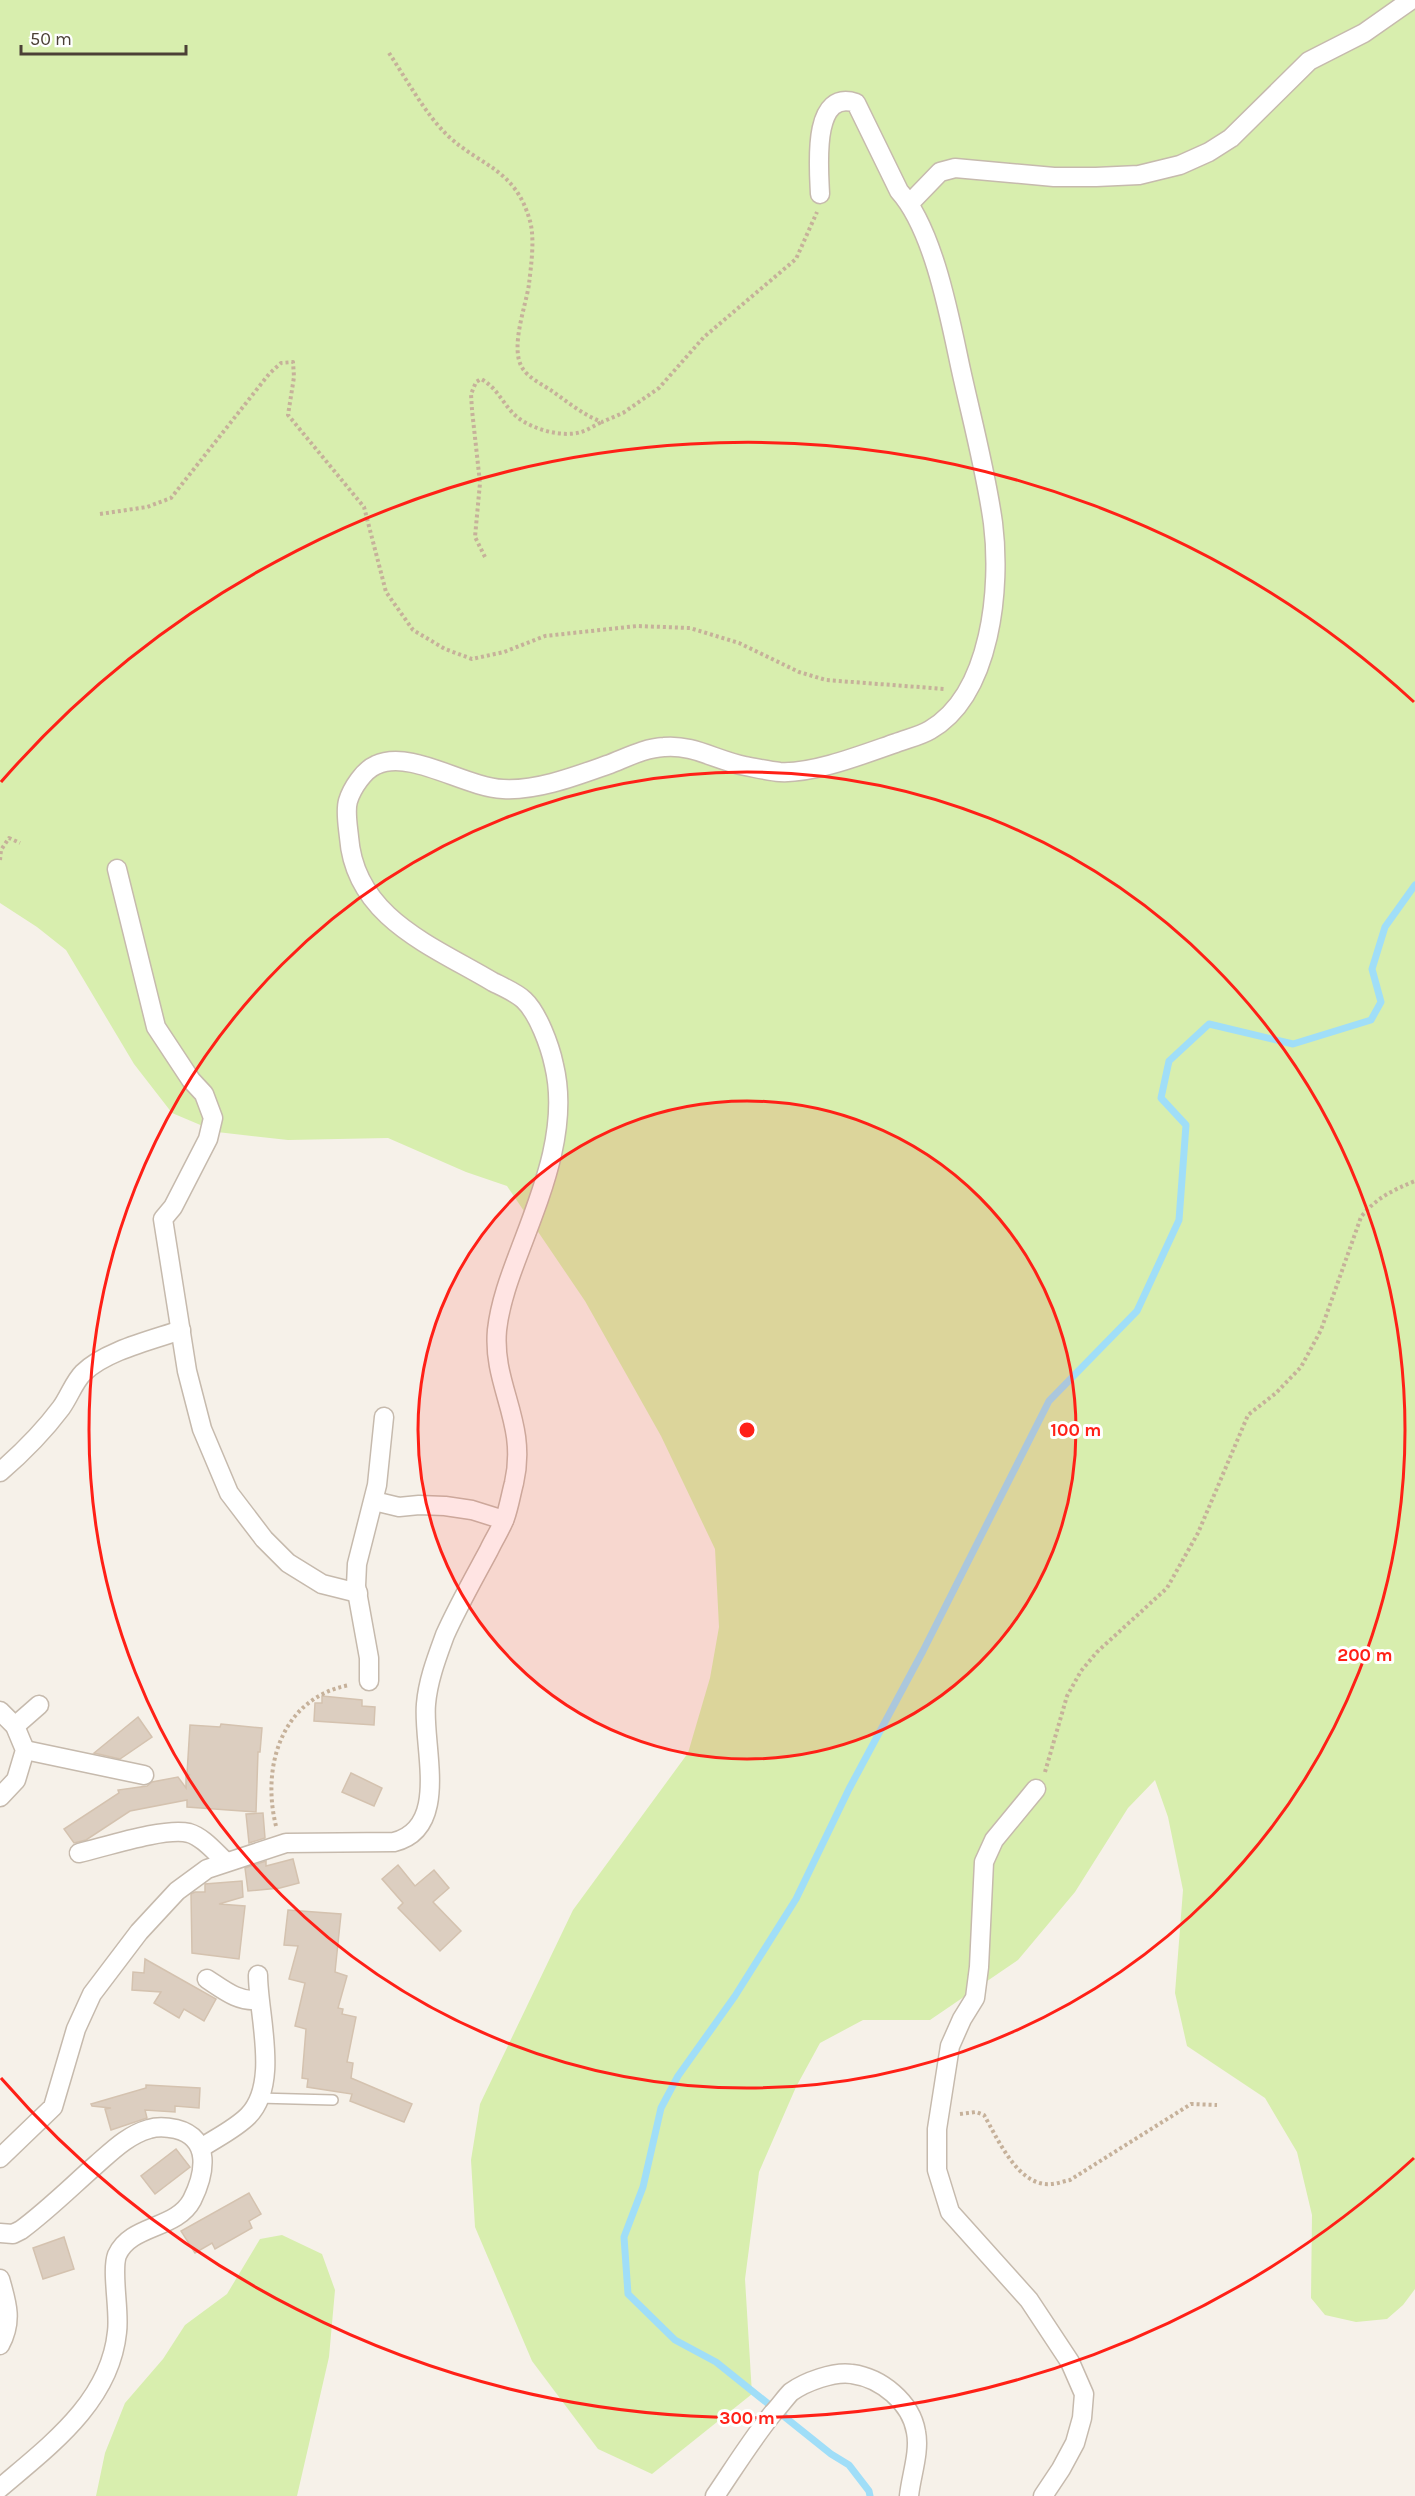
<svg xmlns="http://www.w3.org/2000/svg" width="1415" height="2496" viewBox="0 0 1415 2496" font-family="Karla,sans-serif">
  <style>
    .green { fill: #d8eeae }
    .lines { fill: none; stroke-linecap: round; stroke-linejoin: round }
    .stream { stroke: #a0def8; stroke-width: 7 }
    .building { fill: #dccec0; stroke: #d4c2af; stroke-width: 1.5 }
    .lane-casing { stroke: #c6baad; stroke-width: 12 }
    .street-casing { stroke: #c6baad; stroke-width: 21 }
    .path { stroke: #c6b19a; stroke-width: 4; stroke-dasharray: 3 3; stroke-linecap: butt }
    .lane { stroke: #fff; stroke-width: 9 }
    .street { stroke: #fff; stroke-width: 18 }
    .ring { fill: none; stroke: #ff2017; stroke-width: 3 }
    .centre { fill: #ff2017; stroke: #fff; stroke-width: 3 }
    .ring-label { font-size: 18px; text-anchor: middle; font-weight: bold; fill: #ff2017; stroke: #fff; stroke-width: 6; stroke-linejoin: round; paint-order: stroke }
  </style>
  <rect width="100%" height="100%" fill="#f6f1e9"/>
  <!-- green -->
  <g class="green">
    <path d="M0 0H1415V2289L1403 2305 1387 2319 1356 2322 1325 2315 1311 2298 1312 2215 1297 2152 1265 2098 1187 2046 1175 1993 1183 1890 1168 1817 1155 1780 1128 1808 1075 1892 1018 1960 930 2020H863L820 2043 796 2087 759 2172 745 2279 752 2394 652 2474 598 2449 532 2361 475 2227 471 2160 480 2104 573 1910 688 1753 710 1678 719 1627 715 1549 661 1436 585 1301 507 1186 466 1172 388 1138 288 1140 217 1132 172 1113 134 1064 66 950 37 927 0 903Z"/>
    <path d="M282 2235 322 2254 335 2290 329 2357 297 2496H96L105 2453 125 2403 163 2359 185 2325 227 2294 260 2239Z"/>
  </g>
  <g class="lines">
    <!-- stream -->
    <path class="stream" d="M870 2496 869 2491 849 2465 831 2454 716 2362 675 2340 628 2294 624 2237 643 2187 661 2108 678 2076 735 1996 796 1899 849 1789 923 1651 1049 1401 1137 1311 1179 1220 1186 1125 1161 1098 1169 1061 1209 1024 1293 1044 1371 1020 1381 1002 1372 969 1385 927 1415 885"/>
  </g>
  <!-- building -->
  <g class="building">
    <path d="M322 1696 362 1700V1706L375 1707 374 1725 314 1721 315 1703H322Z"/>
    <path d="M138 1717 152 1737 120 1759 94 1753Z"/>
    <path d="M221 1724 262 1728 260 1752H258L256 1812 187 1807V1800L130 1811 86 1840 74 1843 64 1829 119 1793 118 1790 147 1786 152 1782 178 1777 186 1788V1775H190L187 1774 190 1725 220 1727Z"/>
    <path d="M351 1773 382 1788 374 1806 342 1792Z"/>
    <path d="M263 1813 265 1838 249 1843 246 1814Z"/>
    <path d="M293 1859 299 1883 280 1888 248 1891 245 1868 266 1861V1866Z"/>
    <path d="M398 1865 415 1886 434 1870 449 1888 433 1902 461 1931 440 1951 398 1908 403 1903 382 1879Z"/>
    <path d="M242 1881 243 1897 219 1904 245 1906 239 1959 192 1953 191 1894 195 1892H205V1884Z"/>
    <path d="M288 1910 341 1914 335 1972 347 1976 338 2008 343 2009 342 2014 356 2017 347 2062 353 2063 351 2078 412 2104 404 2122 350 2101 352 2094 307 2087 308 2079 302 2078 306 2029 295 2026 305 1983 289 1979 298 1946 284 1945Z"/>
    <path d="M145 1959 216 1999 204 2021 184 2009 179 2018 154 2003 161 1992 132 1990 133 1972 144 1973Z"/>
    <path d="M146 2085 200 2088 199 2108 175 2106V2112L145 2110 147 2118 111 2130 105 2109 111 2108 92 2106 91 2104 146 2088Z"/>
    <path d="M176 2149 190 2167 155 2194 141 2176Z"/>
    <path d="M249 2193 261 2214 249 2221 252 2228 215 2249 212 2243 195 2253 181 2231Z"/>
    <path d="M64 2237 74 2269 43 2279 33 2248Z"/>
  </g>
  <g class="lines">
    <!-- lane casing -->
    <g class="lane-casing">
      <path id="lane" d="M258 2098 333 2100"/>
    </g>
    <!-- street casing -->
    <g class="street-casing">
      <g id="street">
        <path d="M910 203 940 172 955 168 1054 177H1096L1139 175 1180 165 1209 152 1231 138 1309 61 1364 33 1411 0"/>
        <path d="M117 869 156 1027 191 1080 204 1094 213 1118 208 1139 173 1207 163 1219 187 1371 202 1429 229 1493 264 1539 288 1563 322 1584 358 1593"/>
        <path d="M0 1472C22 1453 43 1432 61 1408 69 1397 74 1382 83 1373 105 1351 152 1340 181 1330"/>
        <path d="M374 1501 399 1507 419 1505 445 1506 472 1510 504 1520"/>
        <path d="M369 1681V1658L356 1586 357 1564 377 1485 384 1417"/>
        <path d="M0 1711 15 1726 25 1750 16 1780 0 1797"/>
        <path d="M15 1726 39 1705"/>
        <path d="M25 1750 144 1775"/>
        <path d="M1036 1789 994 1840 984 1862 979 1967 975 1998 962 2019 950 2046 937 2129V2170L950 2212 1029 2300 1070 2362 1084 2394 1082 2418 1075 2443 1061 2469 1043 2496"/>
        <path d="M79 1853C105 1847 165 1827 189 1833 203 1837 215 1852 226 1862"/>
        <path d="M207 1979C224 1990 238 2002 258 2000"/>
        <path d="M201 2148C216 2138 235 2129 248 2116 280 2084 258 2014 258 1975"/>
        <path d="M0 2158 53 2107 76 2029 92 1994 139 1932 177 1891 207 1869 286 1843 394 1842C451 1828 422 1745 426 1704 428 1680 437 1657 445 1635 458 1606 474 1578 489 1550 494 1539 501 1529 505 1518 509 1507 511 1494 514 1483 528 1422 492 1386 497 1330 500 1303 510 1276 520 1250 542 1192 569 1127 554 1065 550 1046 538 1013 524 1000 517 993 503 987 493 982 433 946 355 918 349 837 348 827 345 811 348 801 352 788 364 770 376 765 411 749 464 787 503 789 537 791 576 776 607 765 626 758 644 748 664 747 692 744 718 761 745 766 756 768 769 771 780 772 813 774 864 754 896 743 906 739 920 736 930 730 992 694 1001 586 993 523 986 472 972 420 961 370 950 319 934 230 899 191L856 103C811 88 819 169 820 194"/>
        <path d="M0 2233 13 2234 21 2230C48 2210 72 2186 97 2164 113 2150 128 2135 149 2129 158 2126 167 2127 176 2129 212 2138 205 2174 192 2200 176 2230 131 2224 117 2255 111 2271 120 2312 117 2332 110 2402 49 2446 0 2488"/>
        <path d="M0 2279C7 2303 13 2321 0 2345"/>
        <path d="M715 2496C734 2468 752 2439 773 2413 779 2407 785 2398 791 2392 805 2382 834 2371 852 2374 881 2378 911 2402 916 2432 920 2452 911 2476 909 2496"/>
      </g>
    </g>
    <!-- path -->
    <g class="path">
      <path d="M389 53C407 80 424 112 447 135 481 167 515 168 530 221 535 239 531 266 529 284 526 306 509 349 523 369 529 378 543 385 552 391 568 402 583 415 602 422L623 413 659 388 704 337 796 259 817 212"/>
      <path d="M100 514 147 507 171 498 269 374 281 363 293 362 294 377 288 415 364 507 386 592 413 630 445 649 472 659 504 652 545 636 637 626 690 628 739 643 799 672 826 680 945 689"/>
      <path d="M485 557 475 537 480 483 472 410 471 394 476 382 481 379C498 388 503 405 517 417 532 429 562 438 581 432 588 430 595 425 602 422"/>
      <path d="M0 860 1 850 9 838 20 843"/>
      <path d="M1045 1772 1067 1696 1081 1671 1097 1652 1167 1588 1198 1533 1248 1415 1276 1393 1301 1367 1321 1330 1361 1217C1376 1198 1393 1190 1415 1181"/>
      <path d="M276 1826C261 1766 282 1697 350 1685"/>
      <path d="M960 2114 976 2112 984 2115C998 2139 1018 2187 1051 2184 1057 2184 1064 2181 1070 2180L1191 2104 1217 2105"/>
    </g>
    <!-- lane -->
    <use href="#lane" class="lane"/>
    <!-- street -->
    <use href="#street" class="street"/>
  </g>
  <!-- distance rings -->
  <circle cx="747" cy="1430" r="329" fill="#ff2017" fill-opacity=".12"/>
  <g class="ring">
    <circle cx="747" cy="1430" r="329"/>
    <circle cx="747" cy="1430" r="658"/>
    <path d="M1414 2158A988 988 0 0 1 1 2078M1 782A988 988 0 0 1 1414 702"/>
  </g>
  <circle cx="747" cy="1430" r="9" class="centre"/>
  <g class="ring-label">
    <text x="1076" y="1436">100 m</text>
    <text x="1365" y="1661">200 m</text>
    <text x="747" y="2424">300 m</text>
  </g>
  <!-- scale -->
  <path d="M21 45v9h165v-9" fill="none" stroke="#4b4036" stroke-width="3"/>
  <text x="30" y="45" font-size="18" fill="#4b4036" stroke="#ffffff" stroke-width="4.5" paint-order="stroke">50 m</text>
</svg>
